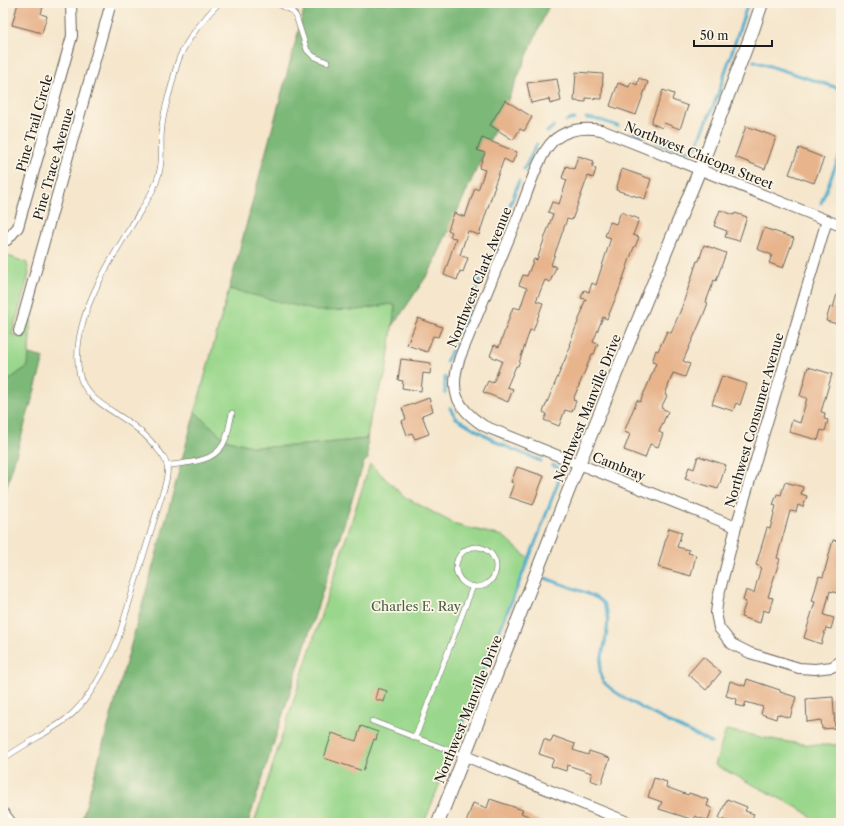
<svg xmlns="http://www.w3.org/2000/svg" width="844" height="826" viewBox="0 0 844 826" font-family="'Libre Caslon Text',serif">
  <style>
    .green { fill: #9ad78c; stroke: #5b7a54 }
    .forest { fill: #7bb878; stroke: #4c6a4a }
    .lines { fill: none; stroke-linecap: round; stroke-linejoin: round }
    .stream { stroke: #4daccc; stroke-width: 3 }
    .building { fill: #e7b48c }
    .service-casing { stroke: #68635a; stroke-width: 6 }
    .minor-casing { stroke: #68635a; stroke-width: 12 }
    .tertiary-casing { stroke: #68635a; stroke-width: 14 }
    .service { stroke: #fff; stroke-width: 5 }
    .minor { stroke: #fff; stroke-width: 10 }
    .tertiary { stroke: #fff; stroke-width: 12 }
    .labels { text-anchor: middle; stroke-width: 3.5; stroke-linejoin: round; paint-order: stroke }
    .street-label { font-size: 13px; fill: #1c1c1c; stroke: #fcf5e5 }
    .park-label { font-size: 13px; fill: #485d43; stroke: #fcf5e5 }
  </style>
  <rect width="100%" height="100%" fill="#fcf5e5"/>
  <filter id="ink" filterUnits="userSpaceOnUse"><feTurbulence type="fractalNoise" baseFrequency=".025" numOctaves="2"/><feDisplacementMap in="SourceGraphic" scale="8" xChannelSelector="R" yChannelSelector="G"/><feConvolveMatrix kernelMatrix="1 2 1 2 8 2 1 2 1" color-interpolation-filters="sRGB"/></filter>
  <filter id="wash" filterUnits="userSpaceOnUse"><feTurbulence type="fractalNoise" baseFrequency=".012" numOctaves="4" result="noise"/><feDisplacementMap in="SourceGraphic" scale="16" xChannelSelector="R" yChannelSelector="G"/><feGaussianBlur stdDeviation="0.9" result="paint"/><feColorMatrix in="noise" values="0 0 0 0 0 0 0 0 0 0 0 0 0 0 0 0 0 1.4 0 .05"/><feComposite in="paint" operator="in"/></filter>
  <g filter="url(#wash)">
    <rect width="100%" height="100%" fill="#f5e6cc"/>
    <!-- green -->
    <g class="green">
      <path d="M3 254 27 263 29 274 12 335 23 338 32 309 28 366 3 384Z"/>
      <path d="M229 289 358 310 390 304 395 306 386 373 371 414 367 439 295 446 254 447 225 439 195 412Z"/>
      <path d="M370 464 405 497 456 525 503 536 529 559 424 823H254Z"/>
      <path d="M726 730C760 736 806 749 841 744V823H817L804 811 715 765Z"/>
    </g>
    <!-- forest -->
    <g class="forest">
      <path d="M306 3H550L503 111 430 271 393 326 395 306 391 304 358 310 317 311 229 289Z"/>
      <path d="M29 354 44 358 3 500V384L28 366Z"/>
      <path d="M195 412 225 439 254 447 295 446 366 439 367 435 368 459 364 462 248 823H81L155 559Z"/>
    </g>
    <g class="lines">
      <!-- stream -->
      <g class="stream">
        <path d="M754 61 841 89"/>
        <path d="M586 118 600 120 618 126"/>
        <path d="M566 121 574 119"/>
        <path d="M632 131 645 136"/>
        <path d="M547 132 554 126"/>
        <path d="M656 141 680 151 691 150"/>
        <path d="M696 147 717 97 748 3"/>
        <path d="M524 169 537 144"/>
        <path d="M821 203 841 152"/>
        <path d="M508 211 519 181"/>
        <path d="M493 247 505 218"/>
        <path d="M486 265 490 256"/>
        <path d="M460 333 483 272"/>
        <path d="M446 362 455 344"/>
        <path d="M445 393V377"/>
        <path d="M450 408 456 418 500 444 541 461"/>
        <path d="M545 578C557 583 595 594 602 602 604 604 606 610 607 613 610 625 605 640 603 652 601 660 598 671 602 679 608 695 693 734 712 743"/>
        <path d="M458 733 538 536 559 480 560 470 557 467 552 465"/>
      </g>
    </g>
    <g id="blocks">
      <!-- building -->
      <g class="building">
        <path d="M18 3H44L41 14 47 16 42 33 12 25Z"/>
        <path d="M576 72 603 74 602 99 586 98V102L574 101Z"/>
        <path d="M639 78 648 82 636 115 610 106 618 83 629 87 631 82 637 85Z"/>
        <path d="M557 79 561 101 550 104 549 99 531 103 527 83Z"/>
        <path d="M663 90 674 94 672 100 688 106 680 129 664 123 662 128 651 123Z"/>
        <path d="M505 100 532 117 524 131 520 129 513 140 490 125Z"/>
        <path d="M746 126 776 137 765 169 735 157Z"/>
        <path d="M482 138 517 152 512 163 504 159 494 186H495L479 235 468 231 460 255 468 258 463 272 460 271 457 280 444 275 456 238 450 237 452 232 448 230 454 213 465 217 475 188 478 190 485 170 479 168 485 153 477 150Z"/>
        <path d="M799 148 824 158 814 183 789 174Z"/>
        <path d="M578 156 594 161 592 167 596 169 593 178 588 176 572 220 567 219 551 265 556 267 550 282 545 280 536 301 543 303 533 331 530 330 518 366H516L507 387 513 389 508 402 483 392 488 381 493 383 502 361 490 356 494 345 499 347 513 307 520 309 527 288 519 285 523 275 527 276 534 259 537 260 553 214 548 212 552 202 559 204 567 180 562 178 566 166 574 169Z"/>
        <path d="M622 169 651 179 645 199 616 190Z"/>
        <path d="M720 210 734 215 735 213 747 217 739 241 725 237 727 231 714 226Z"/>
        <path d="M621 212 639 219 633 235 639 237 635 247H634L619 290 607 319 603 317 593 342 598 344 594 354H592L573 400 576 401 572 412 565 410 559 426 544 420 547 414 543 412 571 345H569L583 309 582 308 586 299 581 298 584 290 589 292 592 283 596 285 611 238 605 236 610 222 616 224Z"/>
        <path d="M764 228 794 238 783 268 769 263 772 255 757 249Z"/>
        <path d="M704 245 726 253 716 281 714 280 706 302 708 303 703 316 683 361 690 364 685 377 673 373 665 395 667 396 661 408 668 411 659 432 663 434 658 447 650 444 645 458 624 450 630 434 624 432 637 400 640 402 648 384 656 363 652 362 656 350 658 351 667 331 671 333 682 307 697 261H699Z"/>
        <path d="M839 287H841V325L826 321 830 307 833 308Z"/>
        <path d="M418 318 442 327 438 337 433 336 427 352 407 345Z"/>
        <path d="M401 359 431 363 430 374 423 373 421 391 402 388 403 381 398 380Z"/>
        <path d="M808 367 832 374 821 412 825 413 824 419 828 420 825 431 821 430 818 440 789 432 792 420 800 423 807 398 800 396Z"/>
        <path d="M722 376 747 384 740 405 736 403 733 411 712 404Z"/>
        <path d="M429 398 433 411 422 415 429 434 415 439 412 433 407 435 402 421 406 419 402 408Z"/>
        <path d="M698 456 726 465 718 489 685 479 689 467 694 469Z"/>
        <path d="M517 467 544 476 533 505 509 497 514 483 511 482Z"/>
        <path d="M785 482 803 487 801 494 807 496 803 507 798 505 796 512 790 511 777 558 780 559 768 597 773 598 769 612 763 610 760 623 741 617 746 602 743 601 746 590 754 593 761 567 756 565 767 528 770 529 776 506 773 505 777 494 781 495Z"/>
        <path d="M669 528 682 532 677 547 689 550 688 553 696 555 691 576 658 567Z"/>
        <path d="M833 540 841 542V594L830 591 824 615 834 618 831 629 826 628 821 644 804 638 815 602 812 601 819 576 823 577Z"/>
        <path d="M703 657 721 672 706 690 688 674Z"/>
        <path d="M747 679 780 690V692L796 697 790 718 777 714 776 719 761 714 763 707 746 702 744 707 736 705 737 699 726 696 730 681 745 686Z"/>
        <path d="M378 688 387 691 384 702 375 699Z"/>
        <path d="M833 697 835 728 822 729 821 720 807 722 806 699Z"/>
        <path d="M361 726 378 732 376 740 374 739 363 771 324 758 332 733 356 741Z"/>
        <path d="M553 736 575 744 573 750 588 755 589 751 610 758 601 784 590 780 592 773 567 765 566 771 551 766 554 759 539 754 544 739 551 742Z"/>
        <path d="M654 778 667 782 666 787 688 795 689 793 709 800 707 806 712 808 708 821 695 816 694 820 659 809 662 802 648 797Z"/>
        <path d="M490 799 523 810 521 813 544 823H466L473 803 487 808Z"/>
        <path d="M727 799 747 807 745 811 754 814 750 823H731L719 818Z"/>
      </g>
    </g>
  </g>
  <g filter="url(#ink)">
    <use href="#blocks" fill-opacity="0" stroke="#68635a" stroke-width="1"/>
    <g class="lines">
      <!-- service casing -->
      <g class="service-casing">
        <g id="service">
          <path d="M276 3 291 10 296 16 307 50 313 56 327 62"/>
          <path d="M167 466C190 461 217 464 226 438 229 430 230 421 232 413"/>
          <circle cx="476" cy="567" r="20"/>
          <path d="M372 721 464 756"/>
          <path d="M415 738 473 586"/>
          <path d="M3 759C23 745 45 734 65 720 88 703 108 665 118 639L160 501C163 491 169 477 167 466 166 458 160 452 155 446 149 439 142 432 135 427 115 410 84 401 79 372 70 323 107 265 132 225 140 211 150 198 156 183 165 161 159 148 162 126 163 116 166 105 169 94 173 82 175 68 180 56 188 38 205 17 219 3"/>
        </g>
      </g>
      <!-- minor casing -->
      <g class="minor-casing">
        <g id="minor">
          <path d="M827 220 736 527 718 598 716 613 719 628 732 644 750 653 799 668 815 669 832 667 841 661"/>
          <path d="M3 241 7 240 18 227 72 36 71 3"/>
          <path d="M19 331 111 3"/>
          <path d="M736 527 484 426C455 407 449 390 460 357 479 311 498 265 517 219 526 198 538 154 554 140 567 129 584 127 601 130L841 226"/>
          <path d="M465 756 630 823"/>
        </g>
      </g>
      <!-- tertiary casing -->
      <g class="tertiary-casing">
        <g id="tertiary">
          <path d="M3 814 10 823"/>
          <path d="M438 823 579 464 700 169 753 30 762 3"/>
        </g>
      </g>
      <!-- service -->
      <use href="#service" class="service"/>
      <!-- minor -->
      <use href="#minor" class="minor"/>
      <!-- tertiary -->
      <use href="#tertiary" class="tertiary"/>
    </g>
  </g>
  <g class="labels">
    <!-- street labels -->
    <g class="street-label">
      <text transform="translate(34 123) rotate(-74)" y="5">Pine Trail Circle</text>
      <text transform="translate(699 155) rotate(22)" y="5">Northwest Chicopa Street</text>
      <text transform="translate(53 164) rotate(-74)" y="5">Pine Trace Avenue</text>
      <text transform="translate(479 277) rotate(-68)" y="5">Northwest Clark Avenue</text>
      <text transform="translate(587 408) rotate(-68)" y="5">Northwest Manville Drive</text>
      <text transform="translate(754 420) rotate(-74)" y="5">Northwest Consumer Avenue</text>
      <text transform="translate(619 466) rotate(22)" y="5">Cambray</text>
      <text transform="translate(468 709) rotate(-68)" y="5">Northwest Manville Drive</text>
    </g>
    <!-- park labels -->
    <g class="park-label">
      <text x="416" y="611">Charles E. Ray</text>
    </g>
  </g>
  <!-- margin -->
  <rect width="844" height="826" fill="none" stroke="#fcf5e5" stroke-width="16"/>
  <!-- scale -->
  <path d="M694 40v6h78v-6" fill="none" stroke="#1c1c1c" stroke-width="2"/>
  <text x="700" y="40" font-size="12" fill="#1c1c1c" stroke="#fcf5e5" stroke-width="3" paint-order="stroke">50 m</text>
</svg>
